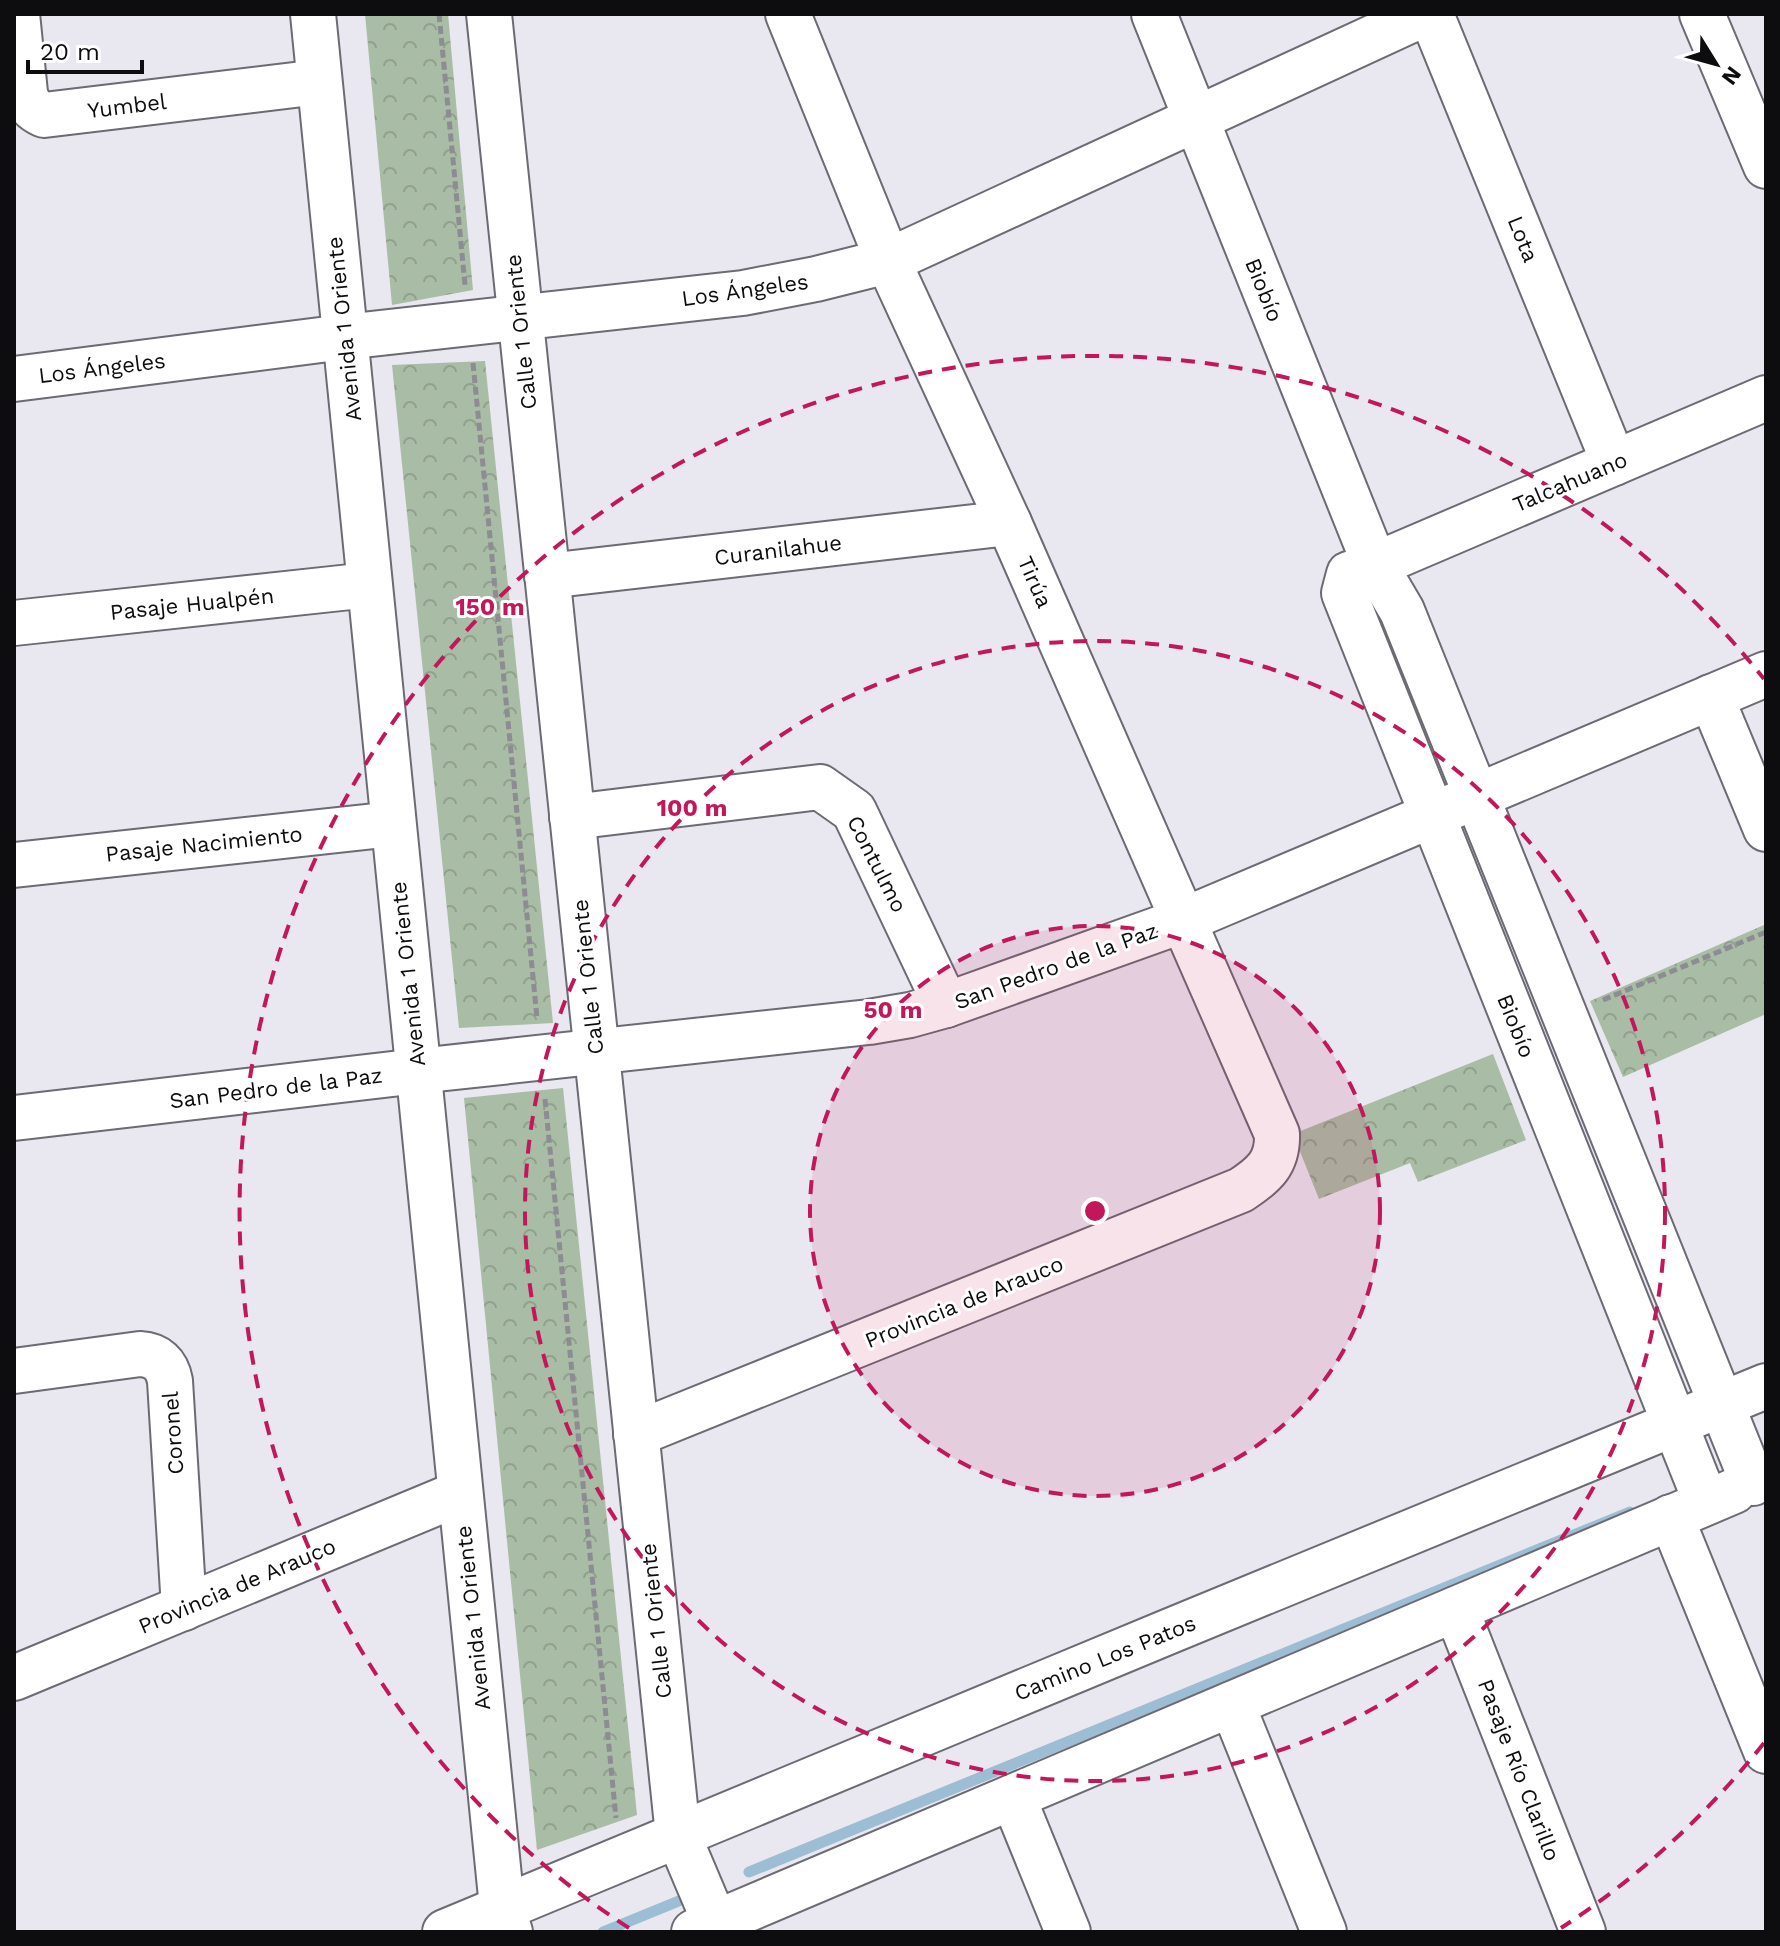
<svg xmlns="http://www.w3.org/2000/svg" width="1780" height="1946" font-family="'Work Sans',sans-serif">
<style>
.forest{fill:url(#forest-crowns)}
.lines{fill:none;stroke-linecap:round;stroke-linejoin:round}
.stream{stroke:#9dbdd5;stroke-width:11}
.minor-casing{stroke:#6c6a72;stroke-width:48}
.path{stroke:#8d8c93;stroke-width:5;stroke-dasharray:8 4;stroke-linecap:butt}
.minor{stroke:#fff;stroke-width:44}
.ring{fill:none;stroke:#c2185b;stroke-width:4;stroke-dasharray:14 10}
.labels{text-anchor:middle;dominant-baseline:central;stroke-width:6;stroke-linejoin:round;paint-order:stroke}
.street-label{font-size:22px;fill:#0d0d10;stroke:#fff}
.centre{fill:#c2185b;stroke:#fff;stroke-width:4}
.ring-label{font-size:24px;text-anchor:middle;font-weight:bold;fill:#c2185b;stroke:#fff;stroke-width:6;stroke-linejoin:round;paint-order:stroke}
</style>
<defs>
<pattern id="forest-crowns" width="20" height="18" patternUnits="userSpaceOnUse" patternTransform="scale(2)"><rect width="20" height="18" fill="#a9bca5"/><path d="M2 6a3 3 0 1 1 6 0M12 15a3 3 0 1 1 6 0" fill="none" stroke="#90a08d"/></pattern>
</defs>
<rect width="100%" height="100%" fill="#e9e7f0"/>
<!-- forest -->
<g class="forest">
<polygon points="365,14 448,14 473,290 392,305"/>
<polygon points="485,361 553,1023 459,1028 392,365"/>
<polygon points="1764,925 1766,930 1766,1014 1623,1077 1590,1001"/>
<polygon points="1493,1054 1526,1140 1418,1182 1410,1163 1319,1199 1293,1134"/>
<polygon points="563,1088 637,1815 537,1850 464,1098"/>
</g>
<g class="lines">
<!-- stream -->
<g class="stream">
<polyline points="749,1872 1630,1512"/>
<polyline points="603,1932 691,1896"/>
</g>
<!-- minor casing -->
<g class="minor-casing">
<g id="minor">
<path d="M17 14 25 93C28 105 33 110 44 115L319 82"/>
<polyline points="313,14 496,1847 502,1907 510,1932"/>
<polyline points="489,14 678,1835 719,1932"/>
<polyline points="1154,14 1375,565 1402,611 1753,1483"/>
<polyline points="1431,14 1614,463"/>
<polyline points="1702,14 1766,166"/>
<polyline points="14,379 344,337 743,293 816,279 888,261 1424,14"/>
<polyline points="547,576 1009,523"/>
<polyline points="14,623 369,585"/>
<polyline points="1711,697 1766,829"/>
<polyline points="572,817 820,787 854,811 946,1005"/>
<polyline points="14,865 393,824"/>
<polyline points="14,1118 418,1071 869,1022 910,1015 946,1005 1184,920 1766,674"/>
<path d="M14 1371 140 1354C157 1355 167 1364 170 1381L184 1608"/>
<path d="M636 1434 1241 1190C1264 1175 1278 1163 1277 1134L1009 523 888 261 788 14"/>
<polyline points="1706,1502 1344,593 1349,574 1375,565 1766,398"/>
<polyline points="1671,1517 1766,1751"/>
<polyline points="1456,1609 1583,1932"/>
<polyline points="14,1678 460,1493"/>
<polyline points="1232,1704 1324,1932"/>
<polyline points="1013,1797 1068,1932"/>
<polyline points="445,1932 1170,1631 1766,1386"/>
<polyline points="694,1932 1734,1491"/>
</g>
</g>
<!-- path -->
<g class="path">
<polyline points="439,14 465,285"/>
<polyline points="473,363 537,1018"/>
<polyline points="1603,1000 1766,932"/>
<polyline points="545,1099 616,1818"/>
</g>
<!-- minor -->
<use href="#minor" class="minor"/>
</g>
<!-- distance rings -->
<circle cx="1095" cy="1211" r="285" fill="#c2185b" fill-opacity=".12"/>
<g class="ring">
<circle cx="1095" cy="1211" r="285"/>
<circle cx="1095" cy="1211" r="570"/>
<path d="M1764 1743A855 855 0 0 1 1561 1928M629 1928A855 855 0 1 1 1764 679"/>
</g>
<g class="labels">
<!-- street labels -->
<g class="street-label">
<text transform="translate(127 106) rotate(-7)">Yumbel</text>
<text transform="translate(1523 239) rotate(68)">Lota</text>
<text transform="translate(745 290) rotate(-8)">Los Ángeles</text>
<text transform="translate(1264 290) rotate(68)">Biobío</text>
<text transform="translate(344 329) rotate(-96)">Avenida 1 Oriente</text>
<text transform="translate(521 332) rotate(-96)">Calle 1 Oriente</text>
<text transform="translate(102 368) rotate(-7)">Los Ángeles</text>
<text transform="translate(1570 482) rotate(-23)">Talcahuano</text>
<text transform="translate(778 550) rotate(-7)">Curanilahue</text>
<text transform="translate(1035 582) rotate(66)">Tirúa</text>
<text transform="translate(192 604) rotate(-6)">Pasaje Hualpén</text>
<text transform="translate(204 844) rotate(-6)">Pasaje Nacimiento</text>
<text transform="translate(877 864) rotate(63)">Contulmo</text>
<text transform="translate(1056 966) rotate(-20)">San Pedro de la Paz</text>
<text transform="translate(408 974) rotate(-96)">Avenida 1 Oriente</text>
<text transform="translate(588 977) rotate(-96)">Calle 1 Oriente</text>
<text transform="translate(1516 1026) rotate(68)">Biobío</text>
<text transform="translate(276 1088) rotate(-7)">San Pedro de la Paz</text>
<text transform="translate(964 1302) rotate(-22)">Provincia de Arauco</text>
<text transform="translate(173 1433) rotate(-94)">Coronel</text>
<text transform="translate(237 1586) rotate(-23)">Provincia de Arauco</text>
<text transform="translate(473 1618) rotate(-96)">Avenida 1 Oriente</text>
<text transform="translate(656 1621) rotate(-96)">Calle 1 Oriente</text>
<text transform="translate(1105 1658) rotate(-22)">Camino Los Patos</text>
<text transform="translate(1519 1770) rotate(69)">Pasaje Río Clarillo</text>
</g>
</g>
<circle cx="1095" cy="1211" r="12" class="centre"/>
<g class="ring-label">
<text x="490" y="615">150 m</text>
<text x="692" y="816">100 m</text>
<text x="893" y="1018">50 m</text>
</g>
<!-- border -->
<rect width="1780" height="1946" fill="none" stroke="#0d0d10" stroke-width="32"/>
<!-- north arrow -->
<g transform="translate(1716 64) rotate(127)" stroke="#ffffff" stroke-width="6" paint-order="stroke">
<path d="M0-6L14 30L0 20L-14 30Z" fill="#0d0d10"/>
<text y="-12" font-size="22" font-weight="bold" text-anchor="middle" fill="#0d0d10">N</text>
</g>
<!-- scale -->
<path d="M28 60v12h114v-12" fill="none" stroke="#0d0d10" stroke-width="4"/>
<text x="40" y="60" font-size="24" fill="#0d0d10" stroke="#ffffff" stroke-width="6" paint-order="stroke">20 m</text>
</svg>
